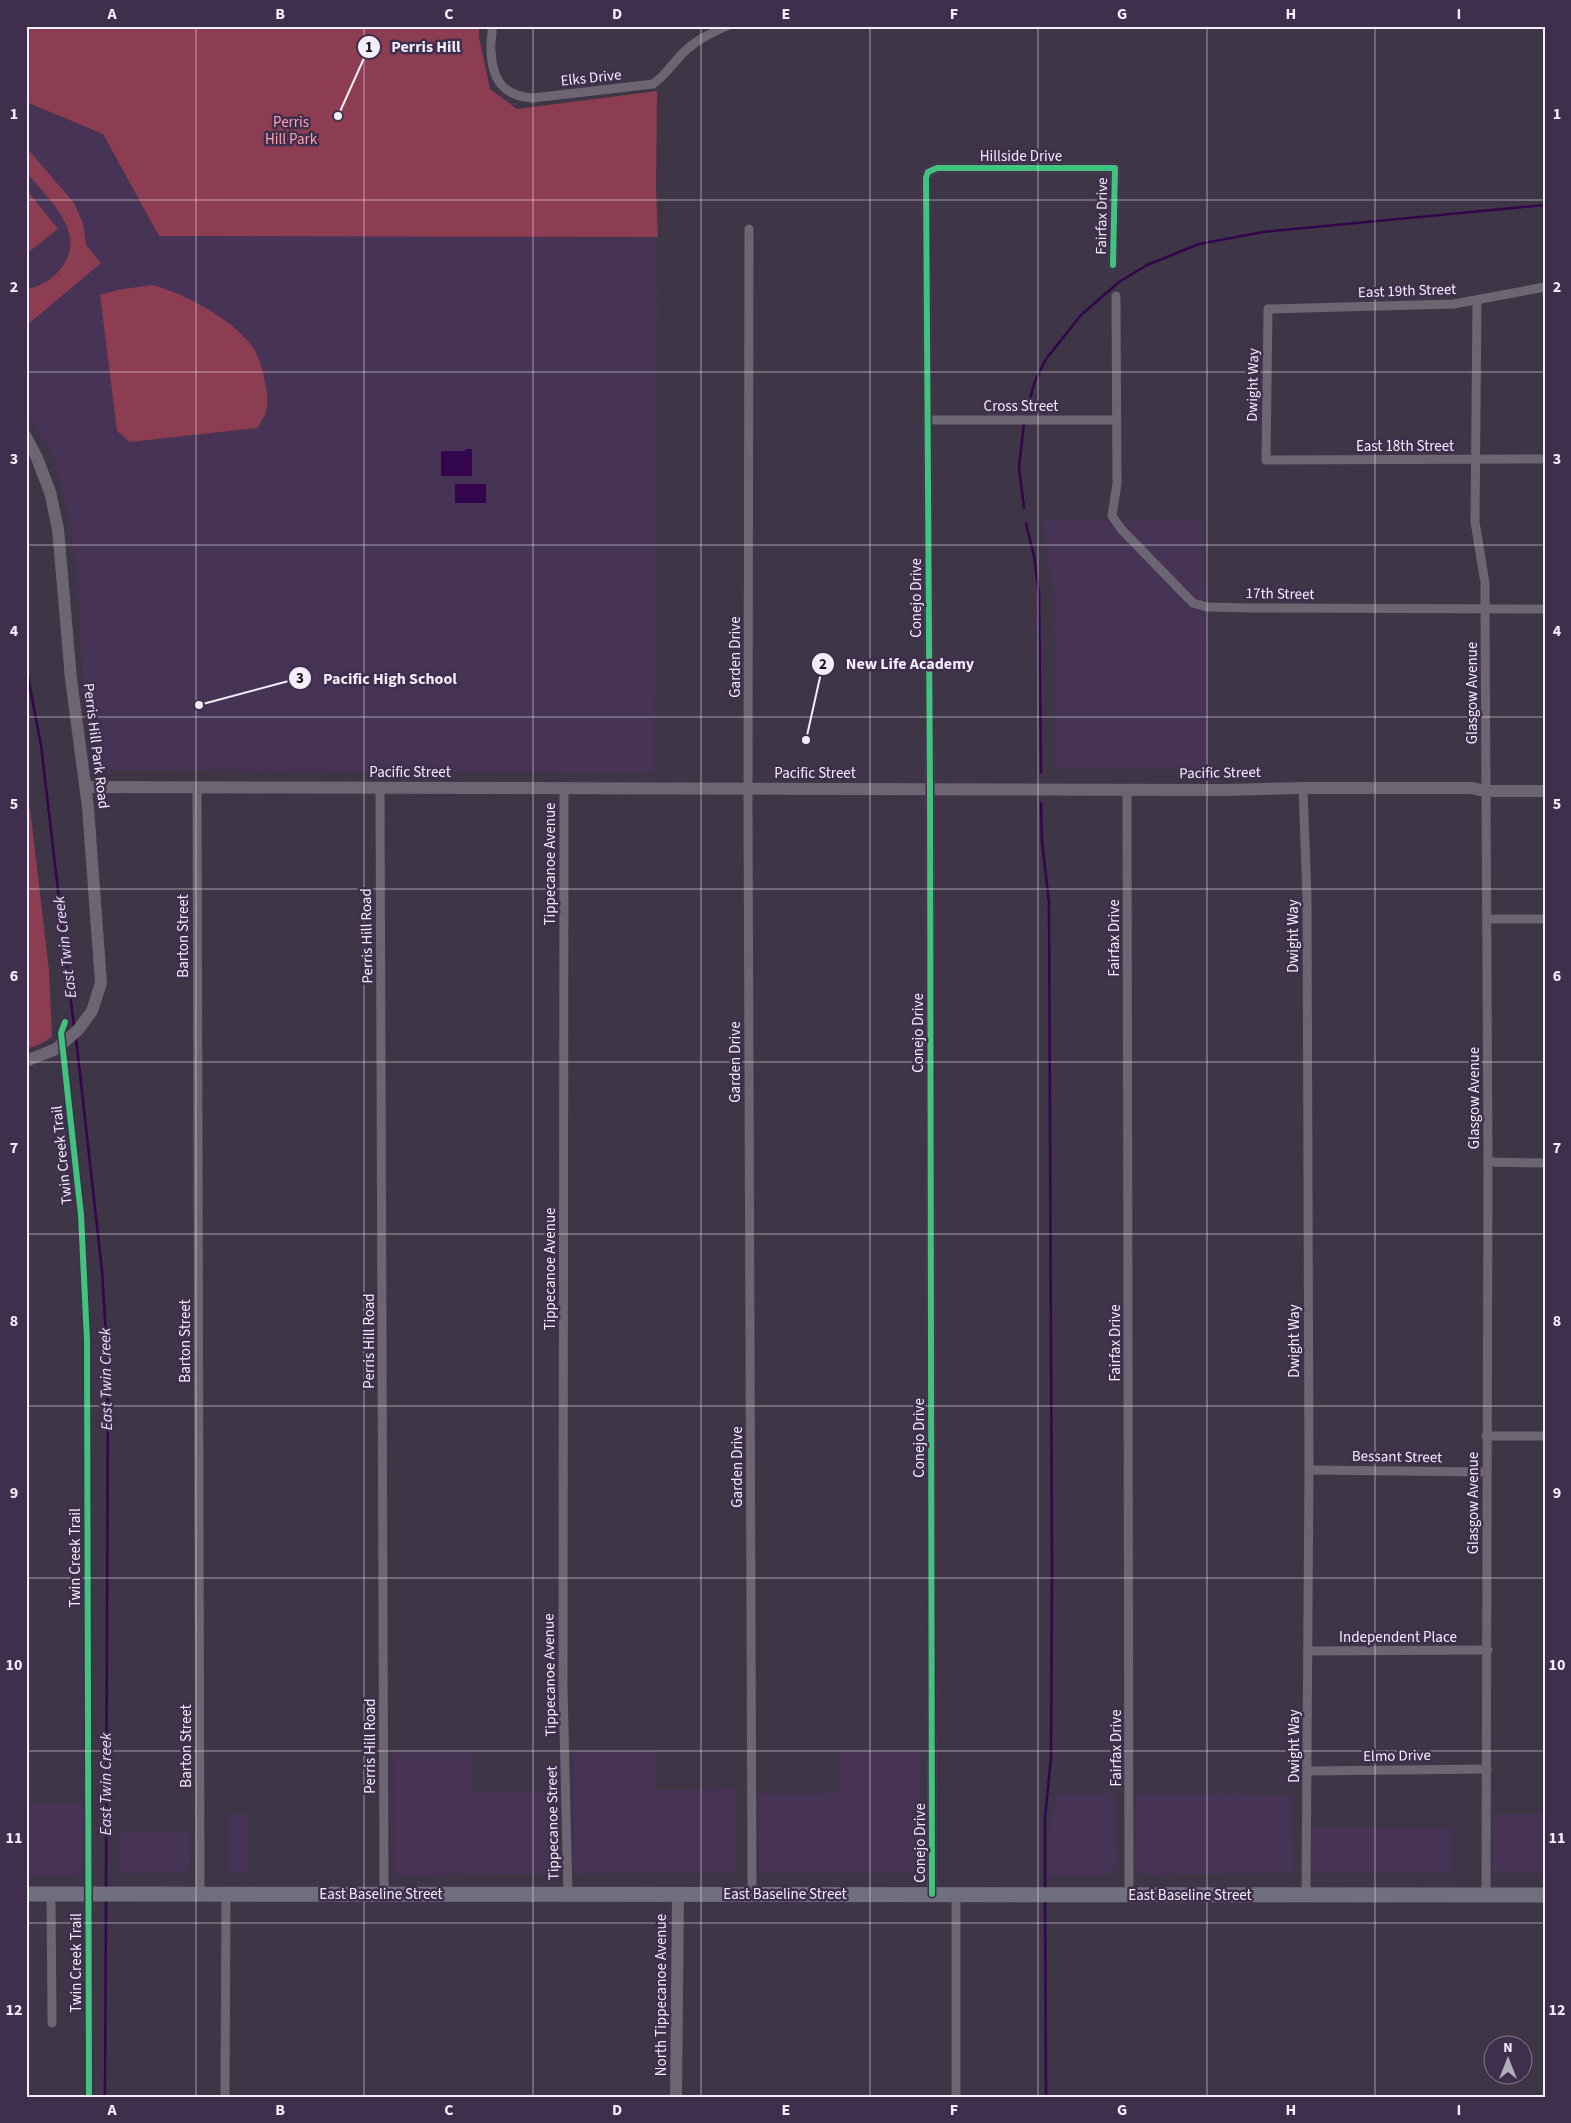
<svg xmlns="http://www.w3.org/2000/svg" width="1571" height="2123" font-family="'Source Sans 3',sans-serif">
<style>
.built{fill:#463355}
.green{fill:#8d3d51}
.water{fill:#33054d}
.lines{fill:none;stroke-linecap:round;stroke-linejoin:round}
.stream{stroke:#33054d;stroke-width:2.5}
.street{stroke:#6c6572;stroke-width:9}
.secondary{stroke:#6c6572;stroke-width:12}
.primary{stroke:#6f6f7d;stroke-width:15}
.cycleway-casing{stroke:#3f2f4c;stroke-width:9}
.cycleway{stroke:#40c37c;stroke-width:6}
.grid{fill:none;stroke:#f4edfc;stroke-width:1;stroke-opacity:0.55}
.labels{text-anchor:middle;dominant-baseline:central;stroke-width:5;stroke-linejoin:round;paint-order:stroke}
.street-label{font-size:15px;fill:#f4edfc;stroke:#3f2f4c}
.park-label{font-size:15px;fill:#ffa0b1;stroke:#3f2f4c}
.water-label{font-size:16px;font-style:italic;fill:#ebddf8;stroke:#3f2f4c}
.leader{fill:none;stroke:#f4edfc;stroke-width:2}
.callout-dot{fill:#f4edfc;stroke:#3f2f4c;stroke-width:2}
.mark-label{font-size:15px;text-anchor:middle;font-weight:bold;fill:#111}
.callout-label{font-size:16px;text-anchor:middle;font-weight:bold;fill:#f4edfc;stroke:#3f2f4c;stroke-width:5;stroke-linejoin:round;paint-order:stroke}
.neatline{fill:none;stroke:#f4edfc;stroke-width:2}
.grid-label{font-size:16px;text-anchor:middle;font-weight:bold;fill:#f4edfc}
</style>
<rect width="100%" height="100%" fill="#3e3546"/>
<!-- built -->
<g class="built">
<polygon points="26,102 103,134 159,236 658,237 654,773 97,770 93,765 84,708 77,567 67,508 52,453 26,413"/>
<polygon points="1204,520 1206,768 1056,767 1054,590 1042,521"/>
<polygon points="574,1751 656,1751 656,1790 735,1789 736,1871 574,1874"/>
<polygon points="841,1752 919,1752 919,1868 914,1872 759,1873 759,1794 841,1793"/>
<polygon points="394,1753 473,1753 473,1792 549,1792 549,1869 542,1874 396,1875 394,1872"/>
<polygon points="1115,1793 1117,1866 1107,1876 1048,1876 1050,1821 1057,1794"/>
<polygon points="1136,1794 1292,1795 1293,1873 1143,1875 1136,1868"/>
<polygon points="26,1803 84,1803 81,1875 26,1876"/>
<polygon points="228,1814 248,1814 249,1873 228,1873"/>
<polygon points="1493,1814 1545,1814 1545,1873 1492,1873"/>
<polygon points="1312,1827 1452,1828 1452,1873 1312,1873"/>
<polygon points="120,1832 189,1832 190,1864 186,1872 119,1874"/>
</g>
<!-- green -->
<g class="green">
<polygon points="26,26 479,26 479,37 490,89 517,109 657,91 656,190 658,237 159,236 103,134 26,102"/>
<path d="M26 147 74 203 83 223 86 245 101 263 26 326V288C37 289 49 281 57 273 92 236 50 201 26 172Z"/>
<polygon points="26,189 58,229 26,254"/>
<path d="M152 285C183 292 237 322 254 349 260 359 263 371 265 382 269 403 269 411 257 428L130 442 117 431 100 295 117 290Z"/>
<polygon points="26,808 30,808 49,971 52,1037 38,1045 26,1049"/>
</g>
<!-- water -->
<g class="water">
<polygon points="466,449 472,449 472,476 441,476 441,451 465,451"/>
<rect x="455" y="484" width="31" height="19"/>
</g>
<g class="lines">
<!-- stream -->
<g class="stream">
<polyline points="1026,412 1035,381 1046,359 1081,315 1119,282 1147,265 1199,244 1263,232 1545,205"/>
<polyline points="1024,423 1019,467 1024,508"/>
<polyline points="1026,523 1034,556 1039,594 1041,772"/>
<polyline points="26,667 41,745 74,1027"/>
<polyline points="1041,803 1042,841 1049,903 1052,1568 1051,1757 1045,1818 1045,1889"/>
<polyline points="76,1038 102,1271 108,1369 106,1888"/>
<polyline points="1045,1899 1046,2097"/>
<polyline points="105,2097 106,1899"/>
</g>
<!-- street -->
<g class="street">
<path d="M492 26C493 34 490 42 491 50 492 80 503 96 533 98L653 84C665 76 673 63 683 53 696 40 711 33 727 26"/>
<polyline points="749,229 748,804 752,1894"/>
<polyline points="1545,287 1454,304 1268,309 1266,460 1545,459"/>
<polyline points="1116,296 1117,484 1112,516 1122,530 1193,603 1207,607 1253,608 1545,609"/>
<polyline points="1477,301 1475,522 1485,583 1485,609 1488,1162 1486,1895"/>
<polyline points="927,420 1116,420"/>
<polyline points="197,787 200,1894"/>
<polyline points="380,788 384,1894"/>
<polyline points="564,788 563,1686 568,1896"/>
<polyline points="1303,788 1307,898 1309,1470 1306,1895"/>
<polyline points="1127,790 1129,1895"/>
<polyline points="1487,919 1545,919"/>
<polyline points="1488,1162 1545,1163"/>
<polyline points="1486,1436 1545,1436"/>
<polyline points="1309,1470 1486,1472"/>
<polyline points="1308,1651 1488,1650"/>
<polyline points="1307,1771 1487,1769"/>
<polyline points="51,1894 52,2023"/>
<polyline points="932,1894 930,789 926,178 928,172 937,168 1115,168 1113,265"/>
<polyline points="225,2097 226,1894"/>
<polyline points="956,2097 956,1894"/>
</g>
<!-- secondary -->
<g class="secondary">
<polyline points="26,437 37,458 50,492 58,529 71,679 88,807 101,983 92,1011 78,1030 56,1049 26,1061"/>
<polyline points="86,787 1225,790 1303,788 1471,788 1486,791 1545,791"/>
<polyline points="676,2097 678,1894"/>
</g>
<!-- primary -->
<polyline class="primary" points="26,1894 1545,1895"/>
<!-- cycleway casing -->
<g class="cycleway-casing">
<g id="cycleway">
<polyline points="65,1022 61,1033 81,1215 87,1340 89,2097"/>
<polyline points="932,1894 930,789 926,178 928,172 937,168 1115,168 1113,265"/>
</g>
</g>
<!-- cycleway -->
<use href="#cycleway" class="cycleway"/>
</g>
<!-- grid -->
<path class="grid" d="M196 26V2097M364 26V2097M533 26V2097M701 26V2097M870 26V2097M1038 26V2097M1207 26V2097M1375 26V2097M26 200H1545M26 372H1545M26 545H1545M26 717H1545M26 889H1545M26 1062H1545M26 1234H1545M26 1406H1545M26 1578H1545M26 1751H1545M26 1923H1545"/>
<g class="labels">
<!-- street labels -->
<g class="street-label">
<text transform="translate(591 78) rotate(-6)">Elks Drive</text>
<text x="1021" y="156">Hillside Drive</text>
<text transform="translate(1102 216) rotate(-89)">Fairfax Drive</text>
<text transform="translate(1407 291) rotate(-2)">East 19th Street</text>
<text transform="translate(1253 385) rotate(-89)">Dwight Way</text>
<text x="1021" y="406">Cross Street</text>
<text x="1405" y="446">East 18th Street</text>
<text transform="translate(1280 594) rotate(1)">17th Street</text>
<text transform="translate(916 598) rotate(-90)">Conejo Drive</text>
<text transform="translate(735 657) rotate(-90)">Garden Drive</text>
<text transform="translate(1472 693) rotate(-90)">Glasgow Avenue</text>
<text transform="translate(96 746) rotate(83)">Perris Hill Park Road</text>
<text x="410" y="772">Pacific Street</text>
<text x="815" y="773">Pacific Street</text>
<text transform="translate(1220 773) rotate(-1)">Pacific Street</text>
<text transform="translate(550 864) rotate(-90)">Tippecanoe Avenue</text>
<text transform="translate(183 936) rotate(-90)">Barton Street</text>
<text transform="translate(367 936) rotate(-91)">Perris Hill Road</text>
<text transform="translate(1293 936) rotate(-90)">Dwight Way</text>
<text transform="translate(1114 938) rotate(-90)">Fairfax Drive</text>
<text transform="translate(918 1033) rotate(-90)">Conejo Drive</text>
<text transform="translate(735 1062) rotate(-90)">Garden Drive</text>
<text transform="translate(1474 1098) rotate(-90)">Glasgow Avenue</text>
<text transform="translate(62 1155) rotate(-96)">Twin Creek Trail</text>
<text transform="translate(550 1269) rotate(-90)">Tippecanoe Avenue</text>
<text transform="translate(185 1341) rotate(-90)">Barton Street</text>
<text transform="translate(369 1341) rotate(-90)">Perris Hill Road</text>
<text transform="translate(1294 1341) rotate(-90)">Dwight Way</text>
<text transform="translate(1115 1343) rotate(-90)">Fairfax Drive</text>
<text transform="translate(919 1438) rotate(-90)">Conejo Drive</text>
<text transform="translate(1397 1457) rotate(1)">Bessant Street</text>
<text transform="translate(737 1467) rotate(-90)">Garden Drive</text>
<text transform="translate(1473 1503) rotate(-90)">Glasgow Avenue</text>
<text transform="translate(75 1558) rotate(-90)">Twin Creek Trail</text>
<text x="1398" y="1637">Independent Place</text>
<text transform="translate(550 1675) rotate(-91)">Tippecanoe Avenue</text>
<text transform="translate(186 1746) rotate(-90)">Barton Street</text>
<text transform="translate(370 1746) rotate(-90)">Perris Hill Road</text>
<text transform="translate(1294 1746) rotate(-90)">Dwight Way</text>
<text transform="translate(1116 1748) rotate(-90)">Fairfax Drive</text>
<text transform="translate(1397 1756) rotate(-1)">Elmo Drive</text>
<text transform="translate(553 1823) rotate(-91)">Tippecanoe Street</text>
<text transform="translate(920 1843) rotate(-90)">Conejo Drive</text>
<text x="381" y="1894">East Baseline Street</text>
<text x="785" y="1894">East Baseline Street</text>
<text x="1190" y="1895">East Baseline Street</text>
<text transform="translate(76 1963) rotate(-90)">Twin Creek Trail</text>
<text transform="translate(661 1995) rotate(-90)">North Tippecanoe Avenue</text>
</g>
<!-- park labels -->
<g class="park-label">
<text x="291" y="122">Perris<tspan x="291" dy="17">Hill Park</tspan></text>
</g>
<!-- water labels -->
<g class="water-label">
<text transform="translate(65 947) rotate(-97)">East Twin Creek</text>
<text transform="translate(106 1379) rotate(-91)">East Twin Creek</text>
<text transform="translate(106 1784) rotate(-90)">East Twin Creek</text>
</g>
</g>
<!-- callouts -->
<path class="leader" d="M338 116L369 47M806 740L823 664M199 705L300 678"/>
<g class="callout-dot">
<circle cx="338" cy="116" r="5"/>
<circle cx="806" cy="740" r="5"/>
<circle cx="199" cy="705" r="5"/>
<circle cx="369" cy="47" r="12"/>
<circle cx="823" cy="664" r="12"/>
<circle cx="300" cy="678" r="12"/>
</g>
<g class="mark-label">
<text x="369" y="52">1</text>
<text x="823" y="669">2</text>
<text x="300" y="683">3</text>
</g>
<g class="callout-label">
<text x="426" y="52">Perris Hill</text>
<text x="910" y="669">New Life Academy</text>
<text x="390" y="684">Pacific High School</text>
</g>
<!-- border -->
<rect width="1571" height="2123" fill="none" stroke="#3f2f4c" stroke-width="55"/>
<!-- north arrow -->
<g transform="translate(1508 2060)"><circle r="24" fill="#3f2f4c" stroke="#877b92"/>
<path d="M0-4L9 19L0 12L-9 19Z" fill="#b4adbc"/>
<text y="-8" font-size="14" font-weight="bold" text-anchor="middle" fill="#f4edfc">N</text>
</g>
<rect x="28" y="28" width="1516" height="2068" class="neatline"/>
<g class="grid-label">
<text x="112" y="19">A</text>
<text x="280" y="19">B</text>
<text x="449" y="19">C</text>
<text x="617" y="19">D</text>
<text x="786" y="19">E</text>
<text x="954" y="19">F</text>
<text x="1122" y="19">G</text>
<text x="1291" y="19">H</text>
<text x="1459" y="19">I</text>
<text x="14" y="119">1</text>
<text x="1557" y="119">1</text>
<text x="14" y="292">2</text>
<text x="1557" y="292">2</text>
<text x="14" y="464">3</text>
<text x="1557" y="464">3</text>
<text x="14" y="636">4</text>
<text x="1557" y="636">4</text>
<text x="14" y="809">5</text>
<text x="1557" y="809">5</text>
<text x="14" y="981">6</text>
<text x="1557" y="981">6</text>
<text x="14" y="1153">7</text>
<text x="1557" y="1153">7</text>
<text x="14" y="1326">8</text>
<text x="1557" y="1326">8</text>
<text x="14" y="1498">9</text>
<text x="1557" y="1498">9</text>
<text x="14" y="1670">10</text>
<text x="1557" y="1670">10</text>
<text x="14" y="1843">11</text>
<text x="1557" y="1843">11</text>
<text x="14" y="2015">12</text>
<text x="1557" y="2015">12</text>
<text x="112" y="2115">A</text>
<text x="280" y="2115">B</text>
<text x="449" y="2115">C</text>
<text x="617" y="2115">D</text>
<text x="786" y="2115">E</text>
<text x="954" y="2115">F</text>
<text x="1122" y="2115">G</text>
<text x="1291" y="2115">H</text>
<text x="1459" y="2115">I</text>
</g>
</svg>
